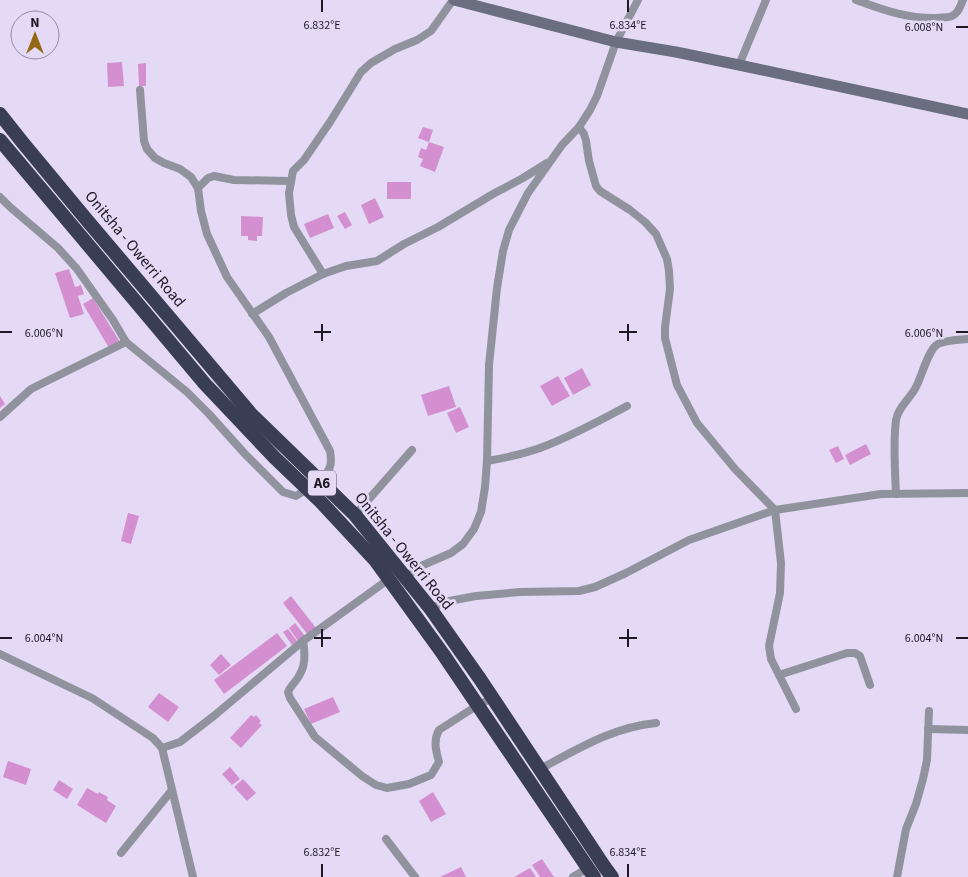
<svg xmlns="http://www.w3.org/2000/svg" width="968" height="877" font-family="'Source Sans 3',sans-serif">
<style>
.building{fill:#d48fd0}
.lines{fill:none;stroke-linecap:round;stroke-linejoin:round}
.street{stroke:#90939e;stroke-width:8}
.secondary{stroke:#6a6e7e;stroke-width:11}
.highway{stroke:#3a3e54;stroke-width:14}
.ticks{fill:none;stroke:#1e1a24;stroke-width:2}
.labels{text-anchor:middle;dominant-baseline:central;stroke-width:5;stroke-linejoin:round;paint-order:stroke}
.shield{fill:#e4daf5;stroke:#595463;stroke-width:1}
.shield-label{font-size:15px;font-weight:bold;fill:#1e1a24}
.street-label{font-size:16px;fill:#1e1a24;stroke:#e4daf5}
.ticks-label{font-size:12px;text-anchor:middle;fill:#1e1a24;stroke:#e4daf5;stroke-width:5;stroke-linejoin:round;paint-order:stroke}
</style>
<rect width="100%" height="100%" fill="#e4daf5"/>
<!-- building -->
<g class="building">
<polygon points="122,62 124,86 108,87 107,63"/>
<polygon points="146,63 146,86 139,86 138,64"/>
<polygon points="423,127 433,130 429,142 418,138"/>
<polygon points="429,142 444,147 435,172 420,166 423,159 418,157 421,148 426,150"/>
<rect x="387" y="182" width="24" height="17"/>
<polygon points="375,198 384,217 369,224 361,205"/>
<polygon points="345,212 352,225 345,229 337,216"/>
<polygon points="328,214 334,228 310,238 304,224"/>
<polygon points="241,216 263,217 262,236 257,236 257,241 248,240 248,236 241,236"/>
<polygon points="69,269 75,287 81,285 84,294 78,296 84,314 70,318 55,273"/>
<polygon points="93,298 120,342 109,348 83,304"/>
<polygon points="582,368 591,385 573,395 564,378"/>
<polygon points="558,376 570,396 552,406 540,386"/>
<polygon points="449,386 456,407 428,416 421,395"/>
<polygon points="0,396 5,404 0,408"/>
<polygon points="460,407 469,427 456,433 447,413"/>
<polygon points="866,444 871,454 850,465 845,455"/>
<polygon points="838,446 844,459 836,463 829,450"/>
<polygon points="128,513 139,516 131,544 121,541"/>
<polygon points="291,596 316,628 308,635 283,603"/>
<polygon points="295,623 305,636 298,641 289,628"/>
<polygon points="288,629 297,641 292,645 283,632"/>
<polygon points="277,633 287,646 224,694 214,680"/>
<polygon points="221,654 231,665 219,675 210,665"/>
<polygon points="159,693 179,707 168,722 148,707"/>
<polygon points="333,697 340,712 311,724 304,709"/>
<polygon points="251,715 254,717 256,715 261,721 259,723 262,725 241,748 230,738"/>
<polygon points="8,761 31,769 26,785 3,777"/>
<polygon points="230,767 240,779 232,785 222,774"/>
<polygon points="243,779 256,793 247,801 234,787"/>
<polygon points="59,780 73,789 67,799 53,790"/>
<polygon points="87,788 98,794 99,792 108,797 107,800 116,806 106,823 77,805"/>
<polygon points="433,792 446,814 431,822 419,801"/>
<polygon points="542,859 554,877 540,877 532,865"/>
<polygon points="461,867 466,877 440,877"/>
<polygon points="530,868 536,877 514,877"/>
</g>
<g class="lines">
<!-- street -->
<g class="street">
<path d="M856 0C884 10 907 19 937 18 941 17 948 18 952 16 959 13 960 6 963 0"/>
<polyline points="739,65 766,0"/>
<path d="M140 90 144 141 147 149 155 158 164 163 180 169 191 177 198 188 201 211 207 234 227 277 269 337 330 451C333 467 329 469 321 482"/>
<polyline points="579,127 584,134 586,141 589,161 596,186 600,191 630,210 645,222 656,234 667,259 669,271 670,289 665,327 665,338 677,385 697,423 735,469 775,510 781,563 780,593 769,646 771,659 796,709"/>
<polyline points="198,188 208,178 214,176 234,180 290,181"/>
<polyline points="0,197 10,207 58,248 77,269 113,320 126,342 187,392 209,414 245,454 283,492 296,496 307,489"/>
<polyline points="323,274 294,227 291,215 289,193 293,171 304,160 330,122 361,72 371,63 395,49 417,40 431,31 453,0"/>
<polyline points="252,314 286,293 323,274 346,266 377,261 404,244 438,227 493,194 523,178 547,163"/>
<polyline points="0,417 31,389 47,381 126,342"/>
<path d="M487 461C505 458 523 454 540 448 570 437 599 421 627 406"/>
<path d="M896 494C895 471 893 442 896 420 898 407 912 397 917 385 922 375 929 348 938 344 946 340 959 340 968 339"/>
<polyline points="355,515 412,450"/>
<polyline points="405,577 421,566 451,553 463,544 474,529 481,512 485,487 487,461 489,365 497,288 503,251 509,230 528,193 562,145 579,127 590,110 597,96 616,42 638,0"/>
<polyline points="430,608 449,601 476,596 520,592 579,591 595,587 626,573 689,540 775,510 881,494 968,493"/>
<path d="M303 641C305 652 306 664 300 674 297 681 291 685 288 692L290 698 315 737 362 776 376 785 387 788 409 784 431 775 439 762C436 751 433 741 439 730L478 705 493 698"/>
<polyline points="0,654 92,698 153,738 162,748 180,742 215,715 303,641 389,579"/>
<polyline points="779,675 847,653 855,653 860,656 870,685"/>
<polyline points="928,729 968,730"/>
<polyline points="162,748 193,877"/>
<path d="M540 769C578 749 613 727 656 723"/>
<polyline points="386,839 415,877"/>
<polyline points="121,853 172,790"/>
<polyline points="573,877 588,868"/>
<polyline points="897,877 906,829 916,804 923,779 927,760 929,711"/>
</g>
<!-- secondary -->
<polyline class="secondary" points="454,0 616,42 676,52 739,65 968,114"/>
<!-- highway -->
<g class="highway">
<polyline points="0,114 23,143 86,219 251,414 355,515 430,608 480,679 604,866 612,877"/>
<polyline points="0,140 205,384 275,458 321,502 375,560 443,654 594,877"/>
</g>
</g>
<!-- ticks -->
<path class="ticks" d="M322 0V12M628 0V12M956 27H968M322 324V341M628 324V341M0 332H12M314 332H331M619 332H637M956 332H968M322 629V647M628 629V647M0 638H12M314 638H331M619 638H637M956 638H968M322 864V877M628 864V877"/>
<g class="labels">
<!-- shield labels -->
<rect class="shield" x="308" y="470.5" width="28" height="25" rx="4"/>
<g class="shield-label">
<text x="322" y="483">A6</text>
</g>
<!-- street labels -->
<g class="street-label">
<text transform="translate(135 249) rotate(50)">Onitsha - Owerri Road</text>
<text transform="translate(404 551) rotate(51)">Onitsha - Owerri Road</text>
</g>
</g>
<g class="ticks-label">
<text x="322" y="29">6.832°E</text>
<text x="628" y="29">6.834°E</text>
<text x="924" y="31">6.008°N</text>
<text x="44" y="337">6.006°N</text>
<text x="924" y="337">6.006°N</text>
<text x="44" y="642">6.004°N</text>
<text x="924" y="642">6.004°N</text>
<text x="322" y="856">6.832°E</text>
<text x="628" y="856">6.834°E</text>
</g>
<!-- north arrow -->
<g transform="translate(35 35)"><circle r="24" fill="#e4daf5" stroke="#958da1"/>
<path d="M0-4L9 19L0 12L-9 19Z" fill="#956816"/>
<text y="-8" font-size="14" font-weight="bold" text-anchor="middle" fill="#1e1a24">N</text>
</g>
</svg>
